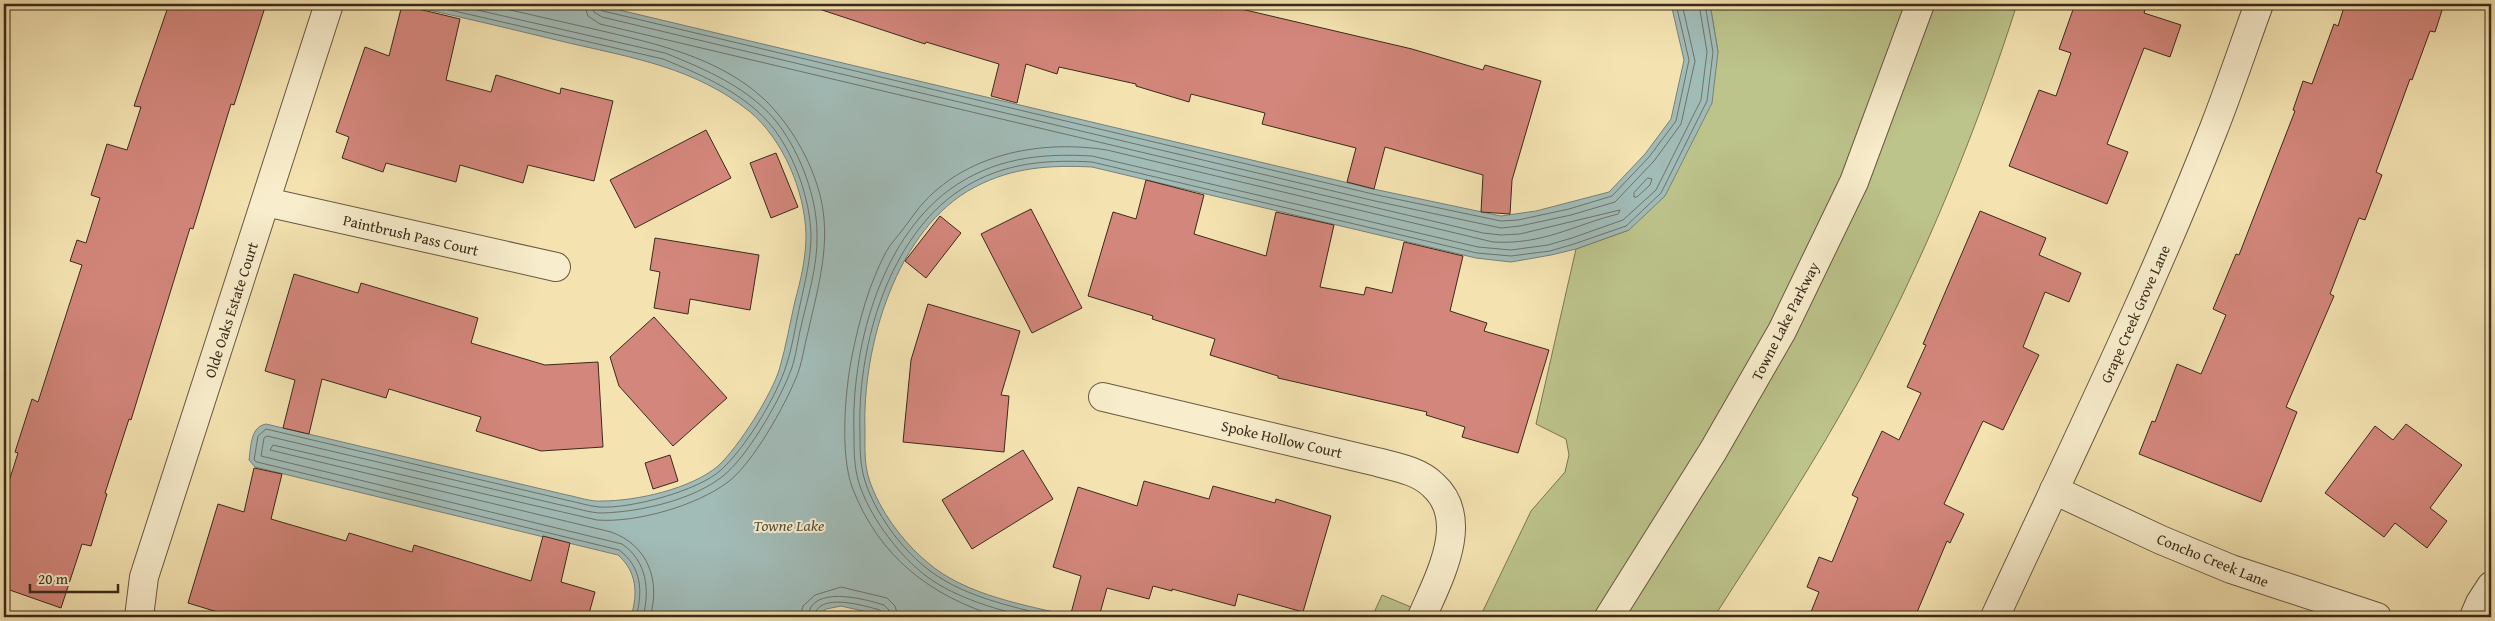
<svg xmlns="http://www.w3.org/2000/svg" width="2495" height="621" font-family="'Gentium Book Plus',serif">
<style>
.green{fill:#bcc38b;stroke:#7b7752}
.water{fill:#a1bbb7;stroke:#788178}
.lines{fill:none;stroke-linecap:round;stroke-linejoin:round}
.shore{stroke:#6e7368;stroke-width:1}
.building{fill:#d3867b;stroke:#3a2b1a}
.minor-casing{stroke:#685940;stroke-width:30}
.minor{stroke:#f8edcc;stroke-width:28}
.labels{text-anchor:middle;dominant-baseline:central;stroke-width:4;stroke-linejoin:round;paint-order:stroke}
.street-label{font-size:15px;fill:#3a2b1a;stroke:#f8edcc}
.water-label{font-size:16px;font-style:italic;fill:#544f41;stroke:#f8edcc}
</style>
<rect width="100%" height="100%" fill="#f4e3b1"/>
<filter id="stains"><feTurbulence type="fractalNoise" baseFrequency=".004" numOctaves="4"/><feColorMatrix values="0 0 0 0 .2 0 0 0 0 .09 0 0 0 0 .02 0 0 0 .5 -.17"/></filter>
<radialGradient id="worn" r=".72"><stop offset=".6" stop-color="#630" stop-opacity="0"/><stop offset="1" stop-color="#630" stop-opacity=".3"/></radialGradient>
<!-- green -->
<g class="green">
<path d="M1710 4H2017C1976 133 1924 259 1860 379 1816 461 1764 539 1714 617H1480L1531 511 1565 472 1569 455 1566 439 1536 424 1576 249 1629 230 1718 52Z"/>
<polygon points="1382,595 1435,617 1372,617"/>
</g>
<!-- water -->
<path class="water" d="M411 4H594L1378 190 1501 216 1536 211 1609 192 1645 154 1671 119 1684 60 1671 4H1710L1718 52 1712 103 1665 196 1629 230 1576 249 1551 255 1511 262 1476 258 1092 167C1050 165 1013 167 975 187 896 228 862 348 865 430 865 447 864 463 869 479 879 510 903 542 927 562 966 596 1026 605 1075 617H889L841 606 826 609 817 617H631C638 593 637 572 618 555L255 467 249 460C251 447 250 427 266 424L567 495C578 497 591 502 602 501 636 501 691 489 718 466 738 448 773 393 780 367 786 346 790 323 795 301 801 279 806 258 806 235 805 191 783 139 749 111 695 68 634 58 569 43 519 31 470 19 420 8Z"/>
<g class="lines">
<!-- shore -->
<g class="shore">
<path d="M424 4 663 59C702 75 747 94 774 129 795 157 810 199 811 235 811 259 805 282 800 305 795 327 792 351 784 372 773 402 745 448 721 470 698 491 630 509 599 507 588 506 577 502 566 500L266 429 258 436 254 460 257 462 619 550C642 567 643 592 636 617"/>
<path d="M451 4 665 53C705 69 752 89 779 125 801 155 817 198 817 234 818 267 807 299 800 331 797 345 795 362 789 375 778 403 747 457 723 476 693 500 640 512 602 513 590 513 576 508 565 506L267 436 264 438 261 456 622 544C647 561 650 590 643 617"/>
<path d="M484 4C522 13 560 21 598 30 657 44 718 57 764 99 790 124 811 160 820 195 832 242 818 287 808 332 804 347 802 364 796 378 784 407 753 463 728 482 696 506 636 523 597 520L273 445 270 450 611 532C648 545 661 581 650 617"/>
<path d="M584 4 588 16 600 24 1483 233 1501 235 1520 234 1620 210 1618 214C1574 225 1543 245 1493 242L1107 150C1044 140 971 152 925 201 917 209 911 219 904 228 898 236 891 243 886 252 869 284 859 321 852 356 845 391 840 453 852 487 879 557 930 596 999 617"/>
<polyline points="592,4 594,12 602,17 1375,201 1501,228 1520,226 1571,215 1615,202 1654,161 1681,124 1695,61 1682,4"/>
<polyline points="598,4 599,9 603,11 1377,195 1501,221 1518,220 1569,209 1612,196 1649,157 1676,121 1689,60 1676,4"/>
<polygon points="1648,178 1652,179 1650,185 1637,197 1634,197 1634,193"/>
<polyline points="800,617 803,606 815,595 841,587 887,598 895,606 898,617"/>
<path d="M808 617C810 584 865 599 884 605L889 610 890 617"/>
<path d="M814 617C817 591 865 606 880 610L884 617"/>
<path d="M1028 617C991 608 950 596 921 572 895 550 869 515 859 483 854 467 854 451 854 434 851 351 879 242 949 190 993 158 1040 153 1092 156L1478 247 1511 250 1548 245 1572 238 1623 220 1656 190 1701 100 1707 52 1699 4"/>
<path d="M1054 617C1010 606 960 596 925 567 899 546 875 512 865 481 860 465 860 449 860 433 857 352 885 246 953 195 995 164 1041 159 1092 162L1477 253 1511 256 1550 251 1574 244 1626 226 1661 193 1707 101 1713 52 1705 4"/>
</g>
</g>
<!-- building -->
<g class="building">
<polygon points="169,4 266,4 234,105 231,104 193,229 190,228 131,420 129,419 105,493 107,494 91,546 82,544 61,608 4,588 4,497 18,453 15,452 32,399 38,402 82,265 70,261 77,240 86,243 100,198 91,195 107,144 127,150 141,107 134,106"/>
<polygon points="817,4 1200,4 1222,10 1224,5 1412,49 1483,70 1485,65 1541,81 1512,180 1510,214 1481,212 1483,175 1385,147 1374,189 1347,182 1356,148 1262,124 1265,113 1191,94 1189,102 1136,86 1136,84 1059,67 1057,74 1026,64 1017,103 991,96 999,64 926,42 925,44 816,8"/>
<polygon points="2075,4 2147,4 2144,13 2181,25 2170,57 2144,48 2107,144 2128,152 2107,204 2009,166 2039,90 2056,96 2071,53 2059,49"/>
<polygon points="2345,4 2444,4 2435,32 2430,31 2412,80 2410,79 2376,172 2382,175 2365,220 2359,218 2330,294 2334,296 2286,407 2297,412 2261,502 2139,454 2152,421 2155,422 2177,364 2201,374 2226,315 2213,309 2236,254 2239,255 2295,111 2293,110 2303,81 2312,84 2334,24 2338,26"/>
<polygon points="402,5 460,19 446,80 491,92 496,75 560,94 561,88 613,101 594,181 528,165 523,183 460,165 456,182 386,163 383,172 342,158 349,137 336,132 365,47 389,56"/>
<polygon points="706,130 731,178 635,228 610,180"/>
<polygon points="776,153 798,207 771,218 750,163"/>
<polygon points="1146,180 1204,195 1194,234 1266,256 1276,212 1334,225 1320,287 1364,295 1366,287 1392,293 1404,242 1463,256 1450,311 1487,323 1484,331 1549,350 1518,453 1462,437 1465,427 1426,415 1427,412 1278,378 1278,376 1210,355 1215,339 1152,319 1153,316 1088,296 1113,212 1136,219"/>
<polygon points="1031,209 1082,308 1032,333 981,234"/>
<polygon points="1980,211 2046,238 2039,255 2081,273 2069,302 2045,292 2023,347 2039,355 2003,430 1983,421 1944,504 1964,514 1950,543 1947,541 1915,617 1809,617 1819,592 1807,587 1819,557 1832,562 1858,498 1852,495 1882,431 1899,440 1921,393 1907,387 1926,345 1923,344"/>
<polygon points="940,216 961,233 926,278 905,261"/>
<polygon points="655,238 759,255 750,310 690,299 688,314 654,308 660,272 650,270"/>
<polygon points="294,274 358,293 361,283 478,318 471,343 545,365 598,362 603,447 541,451 476,431 481,417 389,389 386,398 322,379 309,434 283,428 295,380 265,371"/>
<polygon points="928,304 1020,331 1001,395 1009,396 1004,452 903,442 911,360"/>
<polygon points="654,317 727,398 673,446 619,386 610,357"/>
<polygon points="2406,424 2462,465 2430,508 2447,521 2427,548 2395,523 2384,537 2325,493 2375,426 2393,440"/>
<polygon points="1023,450 1053,499 972,549 942,500"/>
<polygon points="670,455 678,481 653,489 645,463"/>
<polygon points="254,468 282,474 271,519 346,541 349,533 412,552 414,545 531,581 543,536 570,543 561,582 595,592 588,617 234,617 188,603 218,504 244,512"/>
<polygon points="1144,481 1209,499 1213,486 1275,503 1276,499 1331,516 1303,612 1238,594 1235,606 1172,589 1172,591 1153,586 1149,599 1107,588 1099,617 1070,617 1081,576 1053,567 1078,487 1137,506"/>
</g>
<g class="lines">
<!-- minor casing -->
<g class="minor-casing">
<g id="minor">
<polyline points="266,202 556,267"/>
<path d="M1103 397 1377 462C1396 467 1419 471 1433 485 1472 520 1438 579 1422 617"/>
<polyline points="2054,490 2161,540 2231,569 2377,617"/>
<polyline points="139,617 144,577 329,4"/>
<polyline points="1609,617 1713,451 1782,331 1854,182 1920,4"/>
<path d="M1995 617C2070 455 2149 294 2214 128 2230 87 2244 45 2259 4"/>
<polyline points="2474,617 2480,603 2491,586"/>
</g>
</g>
<!-- minor -->
<use href="#minor" class="minor"/>
</g>
<g class="labels">
<!-- street labels -->
<g class="street-label">
<text transform="translate(411 235) rotate(13)">Paintbrush Pass Court</text>
<text transform="translate(231 310) rotate(-72)">Olde Oaks Estate Court</text>
<text transform="translate(2135 314) rotate(-66)">Grape Creek Grove Lane</text>
<text transform="translate(1785 321) rotate(-63)">Towne Lake Parkway</text>
<text transform="translate(1282 439) rotate(13)">Spoke Hollow Court</text>
<text transform="translate(2213 560) rotate(22)">Concho Creek Lane</text>
</g>
<!-- water labels -->
<g class="water-label">
<text x="789" y="525">Towne Lake</text>
</g>
</g>
<!-- margin -->
<rect width="2495" height="621" fill="none" stroke="#f4e3b1" stroke-width="20"/>
<rect x="5" y="5" width="2485" height="611" fill="none" stroke="#3a2b1a" stroke-width="2.5"/>
<rect x="10" y="10" width="2475" height="601" fill="none" stroke="#3a2b1a"/>
<!-- scale -->
<path d="M30 584v8h88v-8" fill="none" stroke="#3a2b1a" stroke-width="2.5"/>
<text x="38" y="584" font-size="15" fill="#3a2b1a" stroke="#f8edcc" stroke-width="4" paint-order="stroke">20 m</text>
<rect width="100%" height="100%" filter="url(#stains)"/>
<rect width="100%" height="100%" fill="url(#worn)"/>
</svg>
